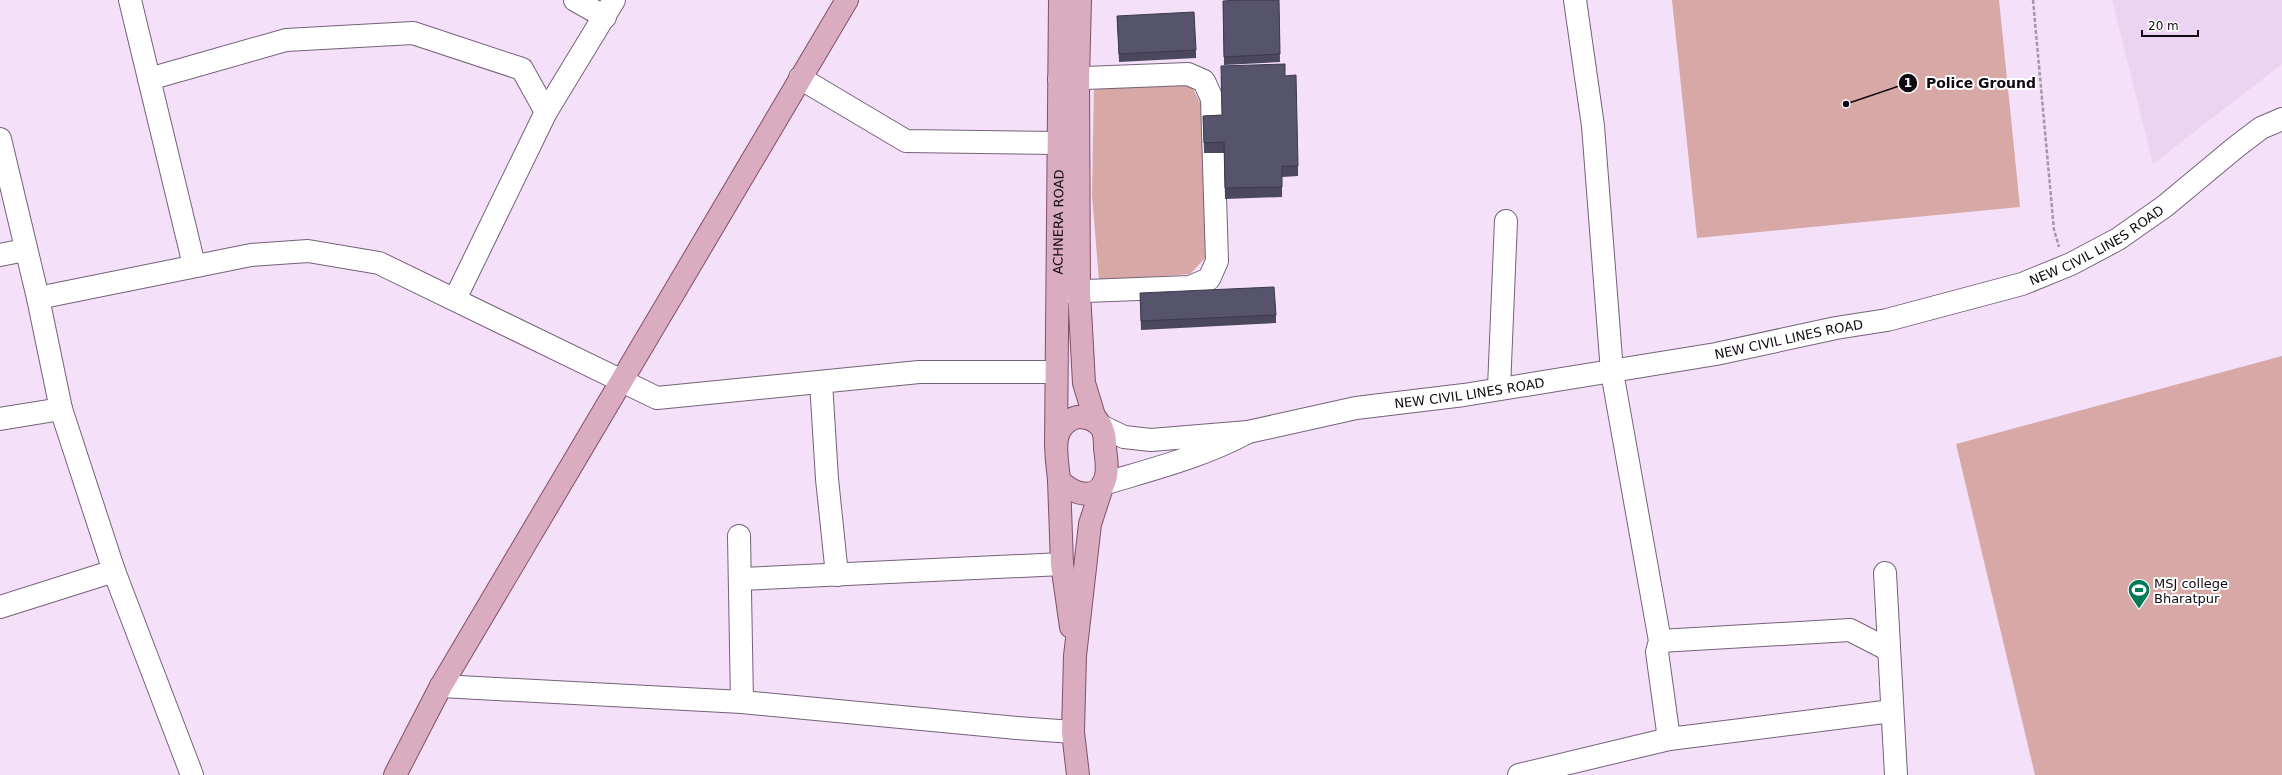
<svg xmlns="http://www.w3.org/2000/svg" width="2282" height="775" font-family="'DejaVu Sans',sans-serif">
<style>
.built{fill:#ecd3f2}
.green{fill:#d7a8a5}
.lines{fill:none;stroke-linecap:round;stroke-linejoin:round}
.minor-casing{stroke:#746278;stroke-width:24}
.major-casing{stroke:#824f67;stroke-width:24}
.path{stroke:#a696a9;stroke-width:2.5;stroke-dasharray:4 2;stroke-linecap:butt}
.minor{stroke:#fff;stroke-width:22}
.major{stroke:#d9acc0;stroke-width:22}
.wall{fill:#4a475e}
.building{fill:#56536d;stroke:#3c3a4c}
.labels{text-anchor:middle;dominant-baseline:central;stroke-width:4;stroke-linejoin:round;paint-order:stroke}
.street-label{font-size:13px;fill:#100911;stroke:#fff}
.poi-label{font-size:13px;fill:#100911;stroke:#fff;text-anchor:start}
.leader{fill:none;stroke:#100911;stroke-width:1.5}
.callout-dot{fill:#100911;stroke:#fff;stroke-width:1.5}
.mark-label{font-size:12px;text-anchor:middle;font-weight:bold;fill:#fff}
.callout-label{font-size:14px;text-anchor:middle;font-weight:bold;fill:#100911;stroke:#fff;stroke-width:4;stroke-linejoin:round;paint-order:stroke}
</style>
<rect width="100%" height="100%" fill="#f5e0fa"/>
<!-- built -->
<polygon class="built" points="2112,0 2282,0 2282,64 2153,164"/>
<!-- green -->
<g class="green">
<polygon points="1672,0 1999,0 2020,207 1697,238"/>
<polygon points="1094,84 1191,85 1202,106 1207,256 1190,274 1099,281 1092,195"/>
<polygon points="2282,356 2282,775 2035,775 1956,444"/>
</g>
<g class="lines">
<!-- minor casing -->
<g class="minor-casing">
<g id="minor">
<polyline points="130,0 194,265"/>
<polyline points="575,0 605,17"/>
<polyline points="1575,0 1593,126 1612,372 1660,641 1657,652 1669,739"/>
<polyline points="800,78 906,141 1059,143"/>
<polyline points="149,79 286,40 413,33 522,69 546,112"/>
<polyline points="1059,79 1188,74 1204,81 1212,99 1217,261 1209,279 1190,287 1060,292"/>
<polyline points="0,139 38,298 61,409 114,571 192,775"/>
<polyline points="0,255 25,250"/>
<polyline points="38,298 251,255 308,251 379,263 657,398 919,372 1056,372"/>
<polyline points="455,299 546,112 614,0"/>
<polyline points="821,382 827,479 837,575"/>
<polyline points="1499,388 1506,221"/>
<polyline points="0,419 61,409"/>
<path d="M1101 426 1124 437 1151 440 1248 432C1202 457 1153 469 1103 484"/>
<path id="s1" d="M1248 432 1356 408 1464 395 1716 354 1836 328 1887 320 2022 284 2071 264 2118 239 2165 206 2236 147 2261 128 2282 119"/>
<polyline points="739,536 742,702"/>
<polyline points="1885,573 1896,775"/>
<polyline points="741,579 1062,564"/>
<polyline points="0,607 114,571"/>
<polyline points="1660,641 1850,630 1889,650"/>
<polyline points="441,686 742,702 1017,728 1073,732"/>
<polyline points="1519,775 1669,739 1892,711"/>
</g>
</g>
<!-- major casing -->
<g class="major-casing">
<g id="major">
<polyline points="1080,0 1078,78 1079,292 1084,383 1094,416 1101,426"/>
<path d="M1077 417C1085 417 1093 418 1099 425 1105 430 1105 441 1105 448 1106 457 1108 467 1106 476 1100 503 1073 495 1059 480 1057 455 1048 426 1077 417Z"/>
<path id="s2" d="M1056 445 1060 0"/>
<polyline points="1059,480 1062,564 1071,627"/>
<polyline points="395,775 441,686 847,0"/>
<polyline points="1078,775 1073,732 1075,656 1090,524 1103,484"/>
</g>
</g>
<!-- path -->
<polyline class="path" points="2033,0 2054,230 2059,247"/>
<!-- minor -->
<use href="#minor" class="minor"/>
<!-- major -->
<use href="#major" class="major"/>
</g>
<!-- wall -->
<g class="wall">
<polygon points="1279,0 1280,62 1224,65 1223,1"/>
<polygon points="1117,16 1196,50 1196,58 1119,62"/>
<polygon points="1221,76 1285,76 1298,166 1298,176 1282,177 1282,197 1225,199 1224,153 1204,153 1203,116 1222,115"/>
<polygon points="1140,293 1276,315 1276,323 1141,330"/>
</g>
<!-- building -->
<g class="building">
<polygon points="1239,0 1279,0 1280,54 1224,57 1223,1"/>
<polygon points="1194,12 1196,50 1119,54 1117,16"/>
<polygon points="1285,64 1285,76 1296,75 1298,166 1282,166 1282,187 1225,188 1224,142 1204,143 1203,116 1222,115 1221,66"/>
<polygon points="1274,287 1276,315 1141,321 1140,293"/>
</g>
<!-- icons -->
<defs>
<g id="stadium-pin" transform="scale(1.15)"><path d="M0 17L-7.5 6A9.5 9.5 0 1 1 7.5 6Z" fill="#007a57" stroke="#fff"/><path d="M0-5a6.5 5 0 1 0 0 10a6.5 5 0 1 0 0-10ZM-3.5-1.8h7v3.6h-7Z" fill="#fff"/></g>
</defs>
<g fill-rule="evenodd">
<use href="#stadium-pin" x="2139" y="590"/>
</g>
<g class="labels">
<!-- street labels -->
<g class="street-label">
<text stroke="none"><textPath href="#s2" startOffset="223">ACHNERA ROAD</textPath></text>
<text stroke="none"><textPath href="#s1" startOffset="873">NEW CIVIL LINES ROAD</textPath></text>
<text stroke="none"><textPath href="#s1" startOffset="549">NEW CIVIL LINES ROAD</textPath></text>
<text stroke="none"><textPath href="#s1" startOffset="225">NEW CIVIL LINES ROAD</textPath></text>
</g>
<!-- poi labels -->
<g class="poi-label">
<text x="2154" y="583">MSJ college<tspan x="2154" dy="15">Bharatpur</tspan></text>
</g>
</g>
<!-- callouts -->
<path class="leader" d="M1846 104L1908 83"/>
<g class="callout-dot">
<circle cx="1846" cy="104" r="4"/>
<circle cx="1908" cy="83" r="10"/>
</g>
<g class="mark-label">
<text x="1908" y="87">1</text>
</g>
<g class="callout-label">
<text x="1981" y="88">Police Ground</text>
</g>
<!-- scale -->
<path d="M2142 30v6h56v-6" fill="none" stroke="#100911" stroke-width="2"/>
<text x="2148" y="30" font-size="12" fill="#100911" stroke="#ffffff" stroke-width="3" paint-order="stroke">20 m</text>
</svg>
